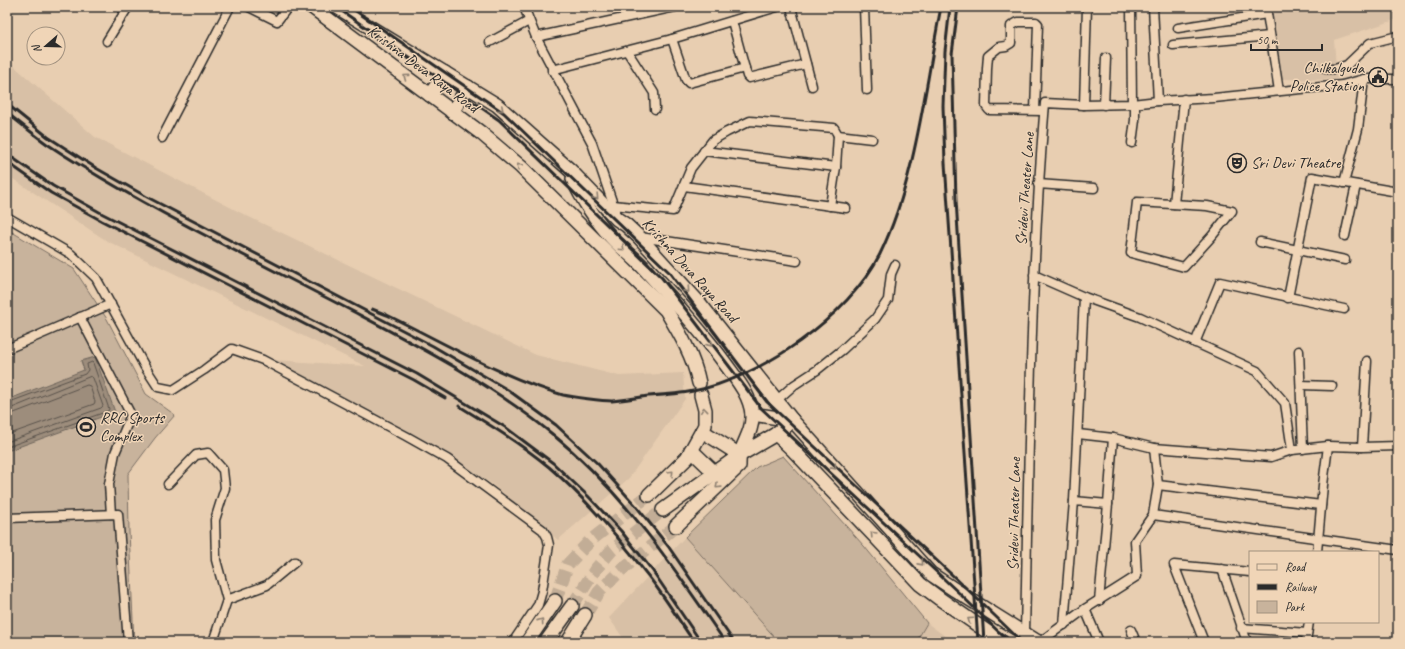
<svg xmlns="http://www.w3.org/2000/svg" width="1405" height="649" font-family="Caveat,sans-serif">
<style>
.built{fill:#d8c0a6}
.green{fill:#c8b39c;stroke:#7a6f64}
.water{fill:#9d8d7c;stroke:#6f665c}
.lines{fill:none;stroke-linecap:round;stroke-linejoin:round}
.shore{stroke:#59524b;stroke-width:1}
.primary-tunnel{stroke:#c2ad96;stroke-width:13;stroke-dasharray:13 6;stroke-linecap:butt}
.minor-casing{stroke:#2b2b2b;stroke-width:11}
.primary-casing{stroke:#2b2b2b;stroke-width:16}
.minor{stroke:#f0d5b7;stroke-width:8}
.primary{stroke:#f0d5b7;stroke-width:13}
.rail{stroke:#2b2b2b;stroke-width:3}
.oneway{stroke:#8e8071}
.labels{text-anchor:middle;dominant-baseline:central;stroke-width:3;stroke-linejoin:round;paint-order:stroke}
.poi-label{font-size:16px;fill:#2b2b2b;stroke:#f0d5b7;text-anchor:start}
.street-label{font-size:16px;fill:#2b2b2b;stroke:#f0d5b7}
</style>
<rect width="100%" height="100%" fill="#e8ceb1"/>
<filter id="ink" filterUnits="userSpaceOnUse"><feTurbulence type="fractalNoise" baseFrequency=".025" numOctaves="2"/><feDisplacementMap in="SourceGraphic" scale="8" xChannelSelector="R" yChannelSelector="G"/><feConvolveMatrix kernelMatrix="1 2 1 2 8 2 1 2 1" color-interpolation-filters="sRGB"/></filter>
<g filter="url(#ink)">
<!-- built -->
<g class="built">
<polygon points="1270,7 1398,7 1398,19 1334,40 1337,80 1283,79"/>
<polygon points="7,60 95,137 247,216 536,355 619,376 683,373 685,399 629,478 558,540 522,508 492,484 448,455 273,360 365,366 107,241 7,175"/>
<polygon points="685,537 779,642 626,642 609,618"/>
<polygon points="927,623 953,642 916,642"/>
</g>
<!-- green -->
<g class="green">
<polygon points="7,229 74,269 107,319 146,394 175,415 155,438 128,474 129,531 134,642 7,642"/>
<polygon points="783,456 864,546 927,623 916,642 779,642 685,537 757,467"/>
</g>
<!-- water -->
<polygon class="water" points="95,357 115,412 7,451 7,400 84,370 81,361"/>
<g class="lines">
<!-- shore -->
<g class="shore">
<polyline points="7,403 85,374 88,370 87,364 92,362 93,363 109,409 108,411 7,447"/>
<polyline points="7,408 12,408 91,376 93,378 103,406 101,408 7,442"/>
<polyline points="7,414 14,413 87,385 90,386 95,402 94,404 7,435"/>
</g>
<!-- primary-tunnel -->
<g class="primary-tunnel">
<polyline points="555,601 568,564 591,540 649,495"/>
<polyline points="572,606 595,570 611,551 663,510"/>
<polyline points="585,615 599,592 620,571 676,526"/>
</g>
<!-- minor casing -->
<g class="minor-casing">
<g id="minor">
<polyline points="249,7 277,21 288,7"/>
<polyline points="524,7 536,37 592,143 615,210"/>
<polyline points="791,7 812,86"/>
<polyline points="864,7 867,90"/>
<polyline points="1131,7 1132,104"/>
<polyline points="1153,7 1158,101"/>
<polyline points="1266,7 1279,91"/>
<polyline points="732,21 747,76 749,78 806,64"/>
<polyline points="1178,28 1267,14"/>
<polyline points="536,37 675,7"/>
<polyline points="672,39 686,80 689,83 745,68"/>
<polyline points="107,41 128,7"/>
<polyline points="490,42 529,21"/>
<polyline points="1173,45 1270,36"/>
<polyline points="627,51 654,93 655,109"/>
<polyline points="1326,69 1335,69 1347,65 1370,43 1398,36"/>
<polyline points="552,70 672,39 777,7"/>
<polyline points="1084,105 1087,7"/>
<polyline points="1104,105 1106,58"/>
<polyline points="1035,111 1038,24 1036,22 1018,22 1011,26 1011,43 1006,46 999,47 988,56 987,68 986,106 989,110 1044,111"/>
<polyline points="162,138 230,7"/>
<polyline points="1132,143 1135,120 1135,104"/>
<polyline points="704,151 836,167"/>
<polyline points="1344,183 1358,129 1364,79"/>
<polyline points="1038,184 1094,188"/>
<polyline points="684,186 846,208"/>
<polygon points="1137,202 1207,206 1232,211 1212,236 1184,267 1131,253"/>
<polyline points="1174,204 1184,99"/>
<polyline points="613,205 673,211 691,168 713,140 727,132 750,121 834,128 838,135 872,139"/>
<polyline points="830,206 836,167 838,135"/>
<polyline points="7,217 71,254 96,278 145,367 158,387 173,390 204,370 232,349 263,360 406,436 447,459 543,530 547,537 549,545 542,591 538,605 513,642"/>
<polyline points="1345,236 1356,185"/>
<polyline points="640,237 797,261"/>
<polyline points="1260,242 1345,260"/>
<polyline points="1034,275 1084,297 1140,317 1257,371 1285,403 1292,450"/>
<polyline points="1288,298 1312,177 1398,192"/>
<polyline points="80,317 131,415 115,453 109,484 111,514"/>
<polyline points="1195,343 1220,282 1344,309"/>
<polyline points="7,349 111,304"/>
<polyline points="1299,351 1303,449"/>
<polyline points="1301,385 1332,386"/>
<polyline points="777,400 794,385 817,370 842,350 875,319 888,300 891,274 895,265"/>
<polyline points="1078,434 1113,438 1154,448 1271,457 1292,450 1328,446 1362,447 1398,446"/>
<polyline points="1362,447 1367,361"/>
<polyline points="168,484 196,455 208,453 223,470 225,488 215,520 216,560 227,600"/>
<polyline points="1158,485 1321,505"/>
<polyline points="1074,501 1108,504"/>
<polyline points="1153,515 1398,550"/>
<polyline points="7,518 118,514 128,642"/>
<polyline points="1317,552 1323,485 1328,446"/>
<polyline points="1222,569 1247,642"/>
<polyline points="1099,601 1108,504 1113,438"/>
<polyline points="1085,609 1099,642"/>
<polyline points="1064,625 1074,501 1084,297"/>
<polyline points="1241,628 1307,633"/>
<polyline points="1131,630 1136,642"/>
<path d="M1025 633C1029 456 1030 279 1045 103L1084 105 1132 104 1158 101 1214 98 1281 91 1342 85 1364 79H1398"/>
<polyline points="213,642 227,600 267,585 295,562"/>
<polyline points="1040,642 1085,609 1137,576 1135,541 1153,515 1158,485 1154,448"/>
<polyline points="1204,642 1174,565 1250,572"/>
<polyline points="1306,642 1309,622"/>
</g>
</g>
<!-- primary casing -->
<g class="primary-casing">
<g id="primary">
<path d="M312 7 481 133 521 167 666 310C679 332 694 357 699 383"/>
<polyline points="337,7 497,105 570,170 617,219 626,225 639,237 701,305 792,420 931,574 955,590 1038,642"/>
<polyline points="430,95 445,73"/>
<polyline points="452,112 468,87"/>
<path d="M573 179C581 198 597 222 611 237 620 247 631 255 640 264 670 297 701 330 727 366 737 380 750 395 752 414 753 429 745 440 740 454 739 458 739 462 739 466L676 526"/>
<polyline points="752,414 792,420"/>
<polyline points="702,431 740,455"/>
<polyline points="776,434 793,450 920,584 940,599 1002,642"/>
<polyline points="691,450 715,473"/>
<polyline points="649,495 687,458 702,431 705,425 705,410 701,395"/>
<polyline points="663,510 740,455 776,434 792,420"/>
<polyline points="527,642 555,601"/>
<polyline points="546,642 572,606"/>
<polyline points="568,642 585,615"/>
</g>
</g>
<!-- minor -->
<use href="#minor" class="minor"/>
<!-- primary -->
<use href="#primary" class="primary"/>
<!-- rail -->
<g class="rail">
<polyline points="336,7 499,120 662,278 761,408 959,593 1009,642"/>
<polyline points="350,7 504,113 669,272 767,402 965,587 1022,642"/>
<polyline points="950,7 945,51 943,106 945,163 978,642"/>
<polyline points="958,7 952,54 956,200 984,642"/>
<polyline points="7,104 48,137 96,168 147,197 433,346 508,390 556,425 598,464 636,506 668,546 734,642"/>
<path d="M7 113C20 123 33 134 47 144 101 180 158 211 216 241 262 265 308 288 354 312 422 348 491 384 551 433 622 491 674 567 725 642"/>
<polyline points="7,154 53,186 103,214 417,374 505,427 553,463 588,496 621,531 652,570 701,642"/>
<polyline points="7,162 51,193 102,221 414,380 445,398"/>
<path d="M372 309 387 315C445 343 501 377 563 395 573 397 602 401 612 401 624 400 636 398 648 396 663 395 679 394 693 391 761 378 849 316 880 254 916 180 925 87 941 7"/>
<path d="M459 406C490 425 521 444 549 467 585 498 617 535 645 572 663 594 678 619 694 642"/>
</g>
</g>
<!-- one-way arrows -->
<defs><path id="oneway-chevron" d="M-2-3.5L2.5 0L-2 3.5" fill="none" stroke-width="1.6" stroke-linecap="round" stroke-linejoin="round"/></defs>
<g class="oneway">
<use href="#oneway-chevron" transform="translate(406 77) rotate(-143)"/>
<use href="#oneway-chevron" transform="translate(501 109) rotate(41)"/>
<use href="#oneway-chevron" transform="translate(519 166) rotate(-138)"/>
<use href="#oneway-chevron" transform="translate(596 197) rotate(46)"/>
<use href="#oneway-chevron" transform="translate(622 248) rotate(43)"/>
<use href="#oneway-chevron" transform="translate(687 290) rotate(48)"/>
<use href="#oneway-chevron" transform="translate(710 344) rotate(51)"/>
<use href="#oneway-chevron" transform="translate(704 410) rotate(-96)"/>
<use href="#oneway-chevron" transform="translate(834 467) rotate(48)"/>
<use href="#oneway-chevron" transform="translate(671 473) rotate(-45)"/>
<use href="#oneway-chevron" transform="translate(718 486) rotate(136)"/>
<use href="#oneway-chevron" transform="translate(873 534) rotate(-134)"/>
<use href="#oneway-chevron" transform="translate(921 563) rotate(48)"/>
<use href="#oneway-chevron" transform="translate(970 620) rotate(-146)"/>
<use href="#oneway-chevron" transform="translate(541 621) rotate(-55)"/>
</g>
</g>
<!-- icons -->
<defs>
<g id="civic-ring" transform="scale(1)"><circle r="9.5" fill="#f0d5b7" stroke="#2b2b2b" stroke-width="1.5"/><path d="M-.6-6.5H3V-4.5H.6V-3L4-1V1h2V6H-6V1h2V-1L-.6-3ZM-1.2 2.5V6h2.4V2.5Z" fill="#2b2b2b"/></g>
<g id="theatre-ring" transform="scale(1)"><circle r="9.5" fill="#f0d5b7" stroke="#2b2b2b" stroke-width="1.5"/><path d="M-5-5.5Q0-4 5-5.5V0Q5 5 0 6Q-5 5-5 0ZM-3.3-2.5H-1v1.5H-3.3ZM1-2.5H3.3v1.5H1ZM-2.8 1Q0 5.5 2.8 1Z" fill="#2b2b2b"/></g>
<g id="stadium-ring" transform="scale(1)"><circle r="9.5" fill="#f0d5b7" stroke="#2b2b2b" stroke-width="1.5"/><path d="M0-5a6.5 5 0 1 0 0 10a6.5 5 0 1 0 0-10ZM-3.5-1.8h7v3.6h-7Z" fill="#2b2b2b"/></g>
</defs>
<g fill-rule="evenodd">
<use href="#civic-ring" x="1378" y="77"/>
<use href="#theatre-ring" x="1237" y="163"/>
<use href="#stadium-ring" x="86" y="427"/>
</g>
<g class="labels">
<!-- poi labels -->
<g class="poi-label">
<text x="1364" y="68" text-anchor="end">Chilkalguda<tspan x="1364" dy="18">Police Station</tspan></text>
<text x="1251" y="163">Sri Devi Theatre</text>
<text x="100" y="418">RRC Sports<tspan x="100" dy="18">Complex</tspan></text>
</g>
<!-- street labels -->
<g class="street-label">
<text transform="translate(423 69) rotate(37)">Krishna Deva Raya Road</text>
<text transform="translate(1025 189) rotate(-86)">Sridevi Theater Lane</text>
<text transform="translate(690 270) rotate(48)">Krishna Deva Raya Road</text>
<text transform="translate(1014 514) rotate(-89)">Sridevi Theater Lane</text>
</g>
</g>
<!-- margin -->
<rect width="1405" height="649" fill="none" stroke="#f0d5b7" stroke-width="24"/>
<rect x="12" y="12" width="1381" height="625" fill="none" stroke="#2b2b2b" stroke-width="1.5" filter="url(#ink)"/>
<!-- legend -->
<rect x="1249" y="551" width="130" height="72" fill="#f0d5b7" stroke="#a1917f"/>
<rect x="1257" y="564" width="20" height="6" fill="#f0d5b7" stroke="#a1917f"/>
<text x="1285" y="571" font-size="12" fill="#2b2b2b">Road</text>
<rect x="1257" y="584" width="20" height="6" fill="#2b2b2b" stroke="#a1917f"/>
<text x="1285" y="591" font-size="12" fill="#2b2b2b">Railway</text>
<rect x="1257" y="601" width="20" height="12" fill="#c8b39c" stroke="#a1917f"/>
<text x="1285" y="611" font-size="12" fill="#2b2b2b">Park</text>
<!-- north arrow -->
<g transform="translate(46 46) rotate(250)"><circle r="19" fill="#f0d5b7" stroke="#a1917f"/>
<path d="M0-3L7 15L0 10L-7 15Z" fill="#2b2b2b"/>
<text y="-6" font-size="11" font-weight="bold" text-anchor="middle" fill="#2b2b2b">N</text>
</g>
<!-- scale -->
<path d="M1251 44v6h71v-6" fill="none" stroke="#2b2b2b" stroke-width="2"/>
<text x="1257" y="44" font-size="12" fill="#2b2b2b" stroke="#f0d5b7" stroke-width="3" paint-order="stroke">50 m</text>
</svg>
